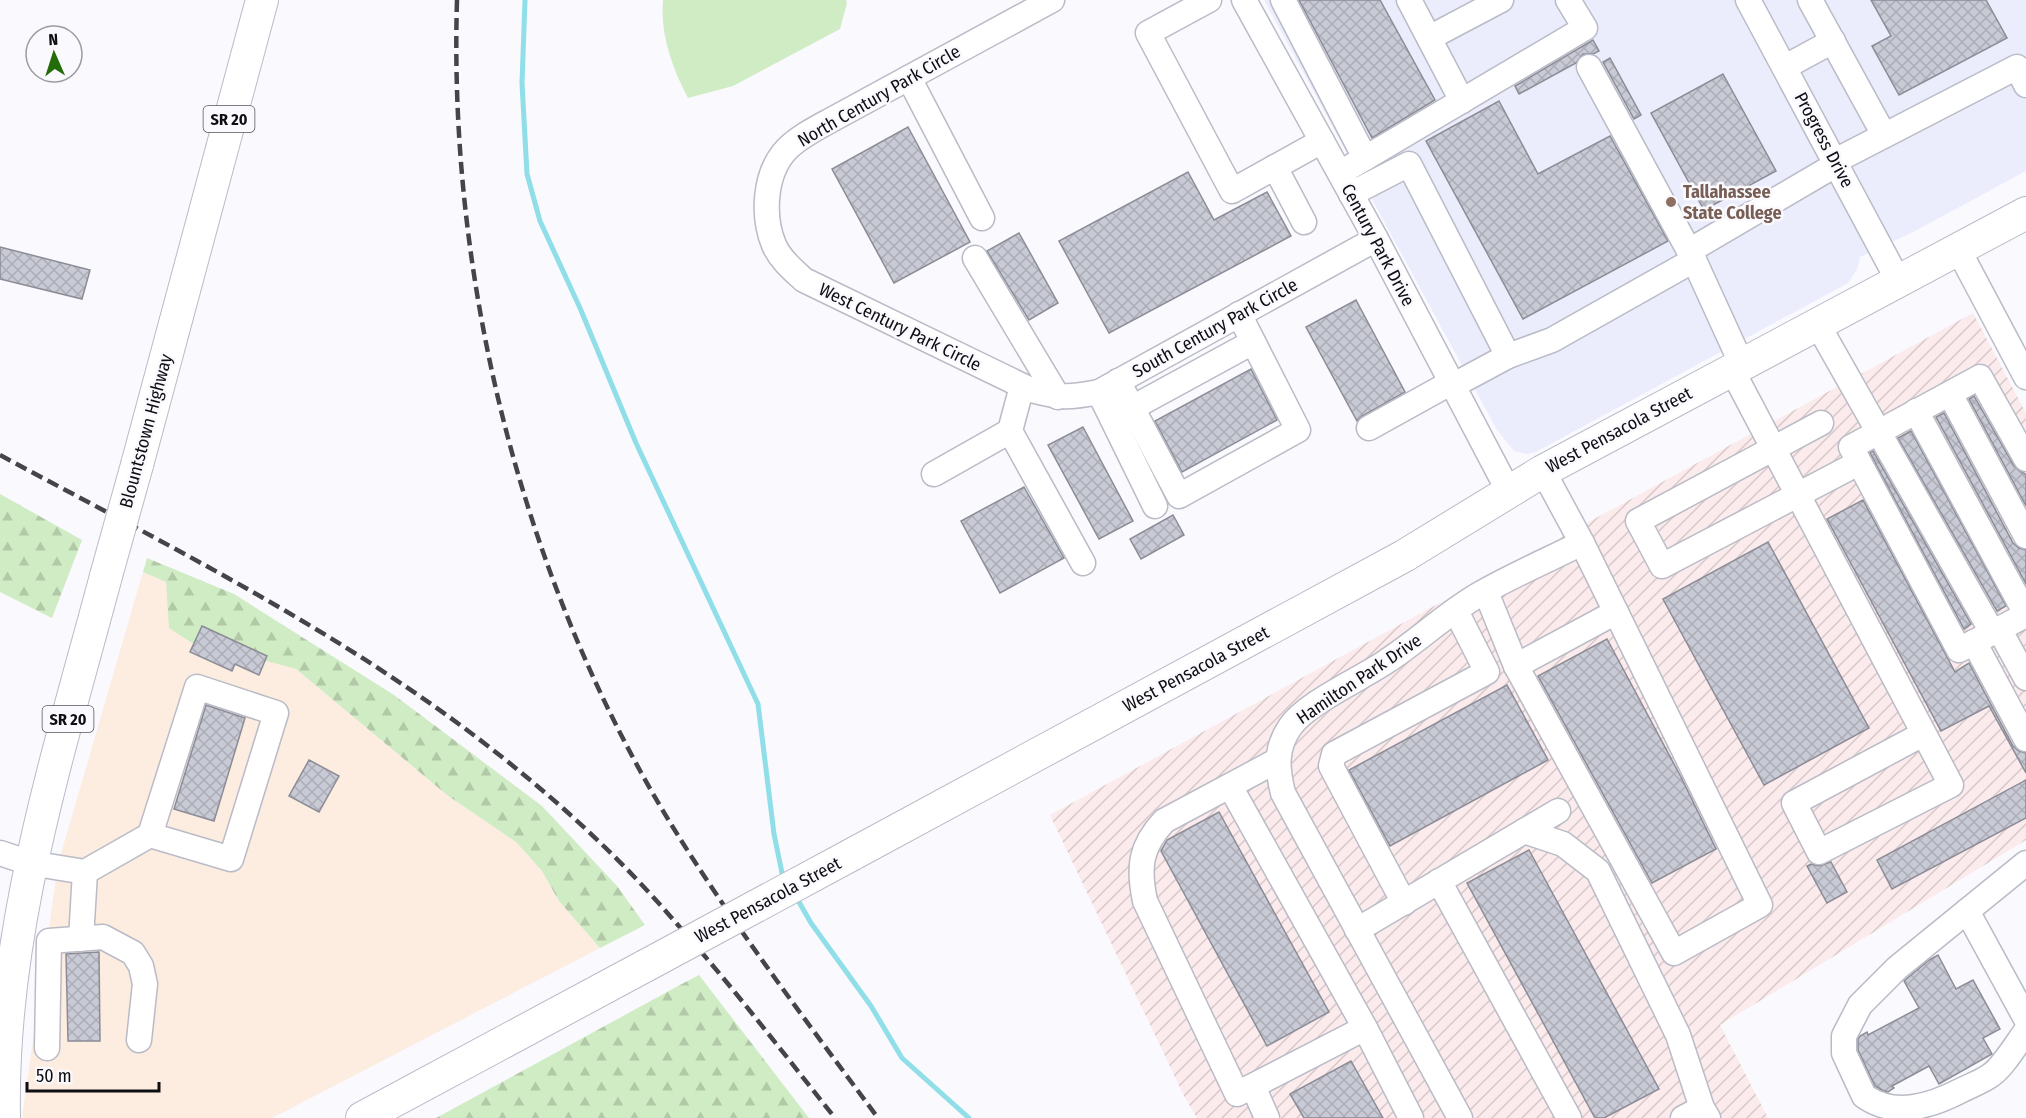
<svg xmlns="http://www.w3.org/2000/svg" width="2026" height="1118" font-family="'Fira Sans Condensed',sans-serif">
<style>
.commercial{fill:#fdece0}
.industrial{fill:url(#industrial-furrows)}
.built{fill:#ebedfc}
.forest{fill:url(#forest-firs)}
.garden{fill:#d0ecc4}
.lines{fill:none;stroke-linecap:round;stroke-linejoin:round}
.stream{stroke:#8fdee8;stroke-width:5}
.building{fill:url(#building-cross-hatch);stroke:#8b8c96;stroke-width:1.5}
.minor-casing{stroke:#b9bbc6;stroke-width:27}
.major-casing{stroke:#b9bbc6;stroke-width:34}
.minor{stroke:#fff;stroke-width:24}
.major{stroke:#fff;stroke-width:32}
.rail{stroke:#454549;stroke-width:4.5;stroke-dasharray:12 6;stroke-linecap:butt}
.major-bridge-casing{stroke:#b9bbc6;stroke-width:34;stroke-linecap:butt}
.major-bridge{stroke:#fff;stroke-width:32}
.education-dot{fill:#8d6e63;stroke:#f9f9fe;stroke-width:2}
.labels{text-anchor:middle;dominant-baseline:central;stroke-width:5;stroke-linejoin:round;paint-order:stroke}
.shield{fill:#f9f9fe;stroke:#545459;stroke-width:1.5}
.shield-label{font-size:16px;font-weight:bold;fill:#0e0e12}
.street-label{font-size:18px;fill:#0e0e12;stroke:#f9f9fe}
.education-label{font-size:18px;font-weight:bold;fill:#785e54;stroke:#f9f9fe;text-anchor:start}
</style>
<defs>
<pattern id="industrial-furrows" width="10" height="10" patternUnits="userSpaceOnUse" patternTransform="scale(1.5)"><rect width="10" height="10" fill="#fcebec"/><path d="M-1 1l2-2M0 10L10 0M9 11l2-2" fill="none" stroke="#d7c8c9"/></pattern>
<pattern id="forest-firs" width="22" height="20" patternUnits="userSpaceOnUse" patternTransform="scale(1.5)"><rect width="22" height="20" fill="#d0ecc4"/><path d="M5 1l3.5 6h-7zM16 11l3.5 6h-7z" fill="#b1c9a7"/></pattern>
<pattern id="building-cross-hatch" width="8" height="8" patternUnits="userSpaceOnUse" patternTransform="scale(1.5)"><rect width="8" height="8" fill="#c8cad5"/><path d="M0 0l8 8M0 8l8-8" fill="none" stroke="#abacb6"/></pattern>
</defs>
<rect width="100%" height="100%" fill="#f9f9fe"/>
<!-- commercial -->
<polygon class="commercial" points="143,572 166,582 237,653 296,669 447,795 516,842 542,871 559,901 600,948 272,1118 22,1118 58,864"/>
<!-- industrial -->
<polygon class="industrial" points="1973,313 2026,413 2026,840 1720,1025 1768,1118 1197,1118 1184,1096 1050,815"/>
<!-- built -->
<polygon class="built" points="1264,0 2026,0 2026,171 1913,232 1860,257 1857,269 1848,283 1536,452 1526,454 1514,451 1497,430"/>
<!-- forest -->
<g class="forest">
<polygon points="0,494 82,540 52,618 0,592"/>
<polygon points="147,558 234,594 394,695 542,806 617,886 645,925 600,948 559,901 542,871 516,842 447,795 296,669 237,653 200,648 169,628 166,582 143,572"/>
<polygon points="699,975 809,1118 436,1118 678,986"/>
</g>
<!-- garden -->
<path class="garden" d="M663 0H846L847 3 840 29 733 86 688 98C672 68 660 34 663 0Z"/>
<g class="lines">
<!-- stream -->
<g class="stream">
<polyline points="525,0 522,83 527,174 540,221 580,308 636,443 758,704 774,834 782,873 785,880"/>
<polyline points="795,895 811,923 871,1006 902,1058 969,1118"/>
</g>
</g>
<!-- building -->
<g class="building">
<polygon points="1299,0 1380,0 1435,100 1372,138"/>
<polygon points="1871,0 1986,0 2007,38 1899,95 1872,46 1891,36"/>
<polygon points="1593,40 1599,51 1593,54 1583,54 1576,63 1519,94 1515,86"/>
<polygon points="1610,58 1641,115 1634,119 1603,62"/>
<polygon points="1723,74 1776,171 1704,210 1651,113"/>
<polygon points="1499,101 1538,174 1610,136 1668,241 1523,319 1426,141"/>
<polygon points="908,127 970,242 894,283 832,169"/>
<polygon points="1188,172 1214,220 1267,192 1291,236 1109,333 1059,241"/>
<polygon points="1019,233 1058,303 1029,320 987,251"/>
<polygon points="0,247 90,270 82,299 0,279"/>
<polygon points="1356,300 1405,392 1362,416 1357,421 1306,327"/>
<polygon points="1251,369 1277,420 1182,472 1155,421"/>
<polygon points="1974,396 2014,466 2026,475 2026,506 1969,399"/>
<polygon points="1944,413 2013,543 2019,548 2026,550 2026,584 1936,417"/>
<polygon points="1083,427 1133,521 1099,539 1048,445"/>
<polygon points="1911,431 2006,606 1997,611 1898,438"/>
<polygon points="1873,451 1971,624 1964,629 1870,453"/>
<polygon points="1024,487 1064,558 1000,593 961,521"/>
<polygon points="1863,500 1955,672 1969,663 2013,746 2019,751 2026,753 2026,773 1989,706 1941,731 1827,519"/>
<polygon points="1173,515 1184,535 1141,559 1130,539"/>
<polygon points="1768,542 1869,728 1764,785 1663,599"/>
<polygon points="202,626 267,656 259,675 235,664 232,671 190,652"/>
<polygon points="1607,639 1681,777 1716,849 1652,883 1538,676"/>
<polygon points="1507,685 1548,760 1390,846 1349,770"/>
<polygon points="206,705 245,718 214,821 174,809"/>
<polygon points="309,760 339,776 319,812 289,796"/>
<polygon points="2026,780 2026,818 1892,889 1877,860"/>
<polygon points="1219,812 1329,1012 1267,1046 1161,851 1167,840"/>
<polygon points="1529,850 1659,1089 1604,1118 1595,1118 1467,883"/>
<polygon points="1831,862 1847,892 1827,903 1807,866 1811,864 1819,866"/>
<polygon points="99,952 100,1041 68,1041 66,954"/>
<polygon points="1938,955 1956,989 1973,980 2000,1029 1983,1038 1992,1054 1939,1084 1929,1066 1892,1086 1894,1088 1888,1092 1882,1090 1875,1086 1858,1050 1858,1039 1860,1036 1867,1032 1868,1035 1919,1008 1904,981 1929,960"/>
<polygon points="1351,1061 1383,1118 1304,1118 1290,1094"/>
</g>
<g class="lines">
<!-- minor casing -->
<g class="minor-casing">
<g id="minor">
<path d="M1052 0 833 119C817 128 800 136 787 149 764 173 762 216 774 245 780 259 793 270 804 280L1031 390C1061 398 1068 398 1099 392L1376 239"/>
<polyline points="1209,0 1148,33 1232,191 1322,141"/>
<polyline points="1244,0 1376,239 1509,492"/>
<polyline points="1283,0 1365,158"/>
<polyline points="1409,0 1462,101"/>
<polyline points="1748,0 1899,282"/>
<polyline points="1810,0 1884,135"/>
<polyline points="1429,38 1501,0"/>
<polyline points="1589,67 1694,260 1742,365"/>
<polyline points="1785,67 1833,41"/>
<polyline points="909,78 982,218"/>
<polyline points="1835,161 2017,67 2026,85"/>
<polyline points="1275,167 1304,222"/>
<polyline points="1340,173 1585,28 1568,0"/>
<polyline points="1351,194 1409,164 1508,356"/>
<polyline points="1958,249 2026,377"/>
<polyline points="1689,251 1837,164"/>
<polyline points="975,258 1058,397"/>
<polyline points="1818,325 1992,632"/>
<polyline points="1732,370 1951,785 1819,852 1794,803 1923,734"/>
<polyline points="1118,381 1179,496 1298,430 1239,314"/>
<polyline points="1454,385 1508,356 1552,340 1694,260"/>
<polyline points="1022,386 1010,431 1083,563"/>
<polyline points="1099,392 1155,506"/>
<polyline points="1950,394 2026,536"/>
<polyline points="1132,408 1253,342"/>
<polyline points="1916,411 2026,614"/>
<polyline points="1821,423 1638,521 1662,566 1847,469"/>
<polyline points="1369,428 1452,382"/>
<polyline points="2026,459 1980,377 1851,447 1959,650 2026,615"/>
<polyline points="934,474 1010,431"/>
<polyline points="1486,592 1516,666 1674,953 1760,905 1582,543"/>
<polyline points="1999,629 2026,678"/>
<polyline points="1974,642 2026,739"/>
<polyline points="1516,666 1616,612"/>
<polygon points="197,687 276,713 231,859 150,835"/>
<path d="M1278 760 1164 821C1140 847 1138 867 1145 901L1237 1094 1365 1028"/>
<polyline points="1230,786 1365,1028 1411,1118"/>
<polyline points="1524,831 1563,844 1598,871 1678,1035 1702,1108 1708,1118"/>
<polyline points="0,853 30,863 85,872 150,835"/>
<path d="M2026 863 1897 968 1860 1005 1844 1036V1053L1864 1096C1895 1118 1931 1106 1962 1090 1972 1085 1983 1081 1991 1075 2003 1067 2017 1043 2026 1031"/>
<polyline points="1439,881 1569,1118"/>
<polyline points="1404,903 1331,766 1334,754 1487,672 1456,611"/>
<polyline points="1967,911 2026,1019"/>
<polyline points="1357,930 1558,811"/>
<polyline points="81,939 85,872"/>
<polyline points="47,1048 49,941 103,937 133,953 141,966 145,984 139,1040"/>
<polyline points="1253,1086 1267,1118"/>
<path d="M1460 1118 1283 793C1277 769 1275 749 1290 727 1306 703 1361 679 1387 661 1419 640 1447 613 1480 594 1513 575 1548 560 1582 543L1543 471"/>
<polyline points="1683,1118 1702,1108"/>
</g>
</g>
<!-- major casing -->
<g class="major-casing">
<g id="major">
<polyline points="137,465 262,0"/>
<polyline points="851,855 1404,556 1543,471 2026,213"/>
<path d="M4 1118C0 932 59 753 106 576"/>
<polyline points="362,1118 645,966"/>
</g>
</g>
<!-- minor -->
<use href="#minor" class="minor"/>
<!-- major -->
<use href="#major" class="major"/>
<!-- rail -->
<g class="rail">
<path d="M457 0C448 288 526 593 679 837 740 934 810 1026 878 1118"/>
<path d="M0 455C178 551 361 641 518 770 572 814 625 864 670 916 728 981 781 1050 835 1118"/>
</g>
<!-- major-bridge casing -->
<g class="major-bridge-casing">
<g id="major-bridge">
<polyline points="106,576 137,465"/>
<polyline points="645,966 851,855"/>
</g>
</g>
<!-- major-bridge -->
<use href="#major-bridge" class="major-bridge"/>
</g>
<!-- markers -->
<circle class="education-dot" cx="1671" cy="202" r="6"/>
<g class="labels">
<!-- shield labels -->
<g class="shield">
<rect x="203.5" y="106" width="51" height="26" rx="4.5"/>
<rect x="42.5" y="706" width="51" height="26" rx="4.5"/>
</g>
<g class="shield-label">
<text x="229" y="119">SR 20</text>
<text x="68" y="719">SR 20</text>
</g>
<!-- street labels -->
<g class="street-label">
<text transform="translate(879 96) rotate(-30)">North Century Park Circle</text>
<text transform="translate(1824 140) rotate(62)">Progress Drive</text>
<text transform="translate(1378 245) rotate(62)">Century Park Drive</text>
<text transform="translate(900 327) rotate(26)">West Century Park Circle</text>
<text transform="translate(1215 328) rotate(-29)">South Century Park Circle</text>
<text transform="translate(1619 430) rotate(-28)">West Pensacola Street</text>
<text transform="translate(146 431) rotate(-75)">Blountstown Highway</text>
<text transform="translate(1196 669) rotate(-28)">West Pensacola Street</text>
<text transform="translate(1359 679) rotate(-34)">Hamilton Park Drive</text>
<text transform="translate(768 900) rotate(-28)">West Pensacola Street</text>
</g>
<!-- education labels -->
<g class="education-label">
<text x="1683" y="192">Tallahassee<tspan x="1683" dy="21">State College</tspan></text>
</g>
</g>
<!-- north arrow -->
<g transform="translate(54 54) rotate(357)"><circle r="28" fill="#f9f9fe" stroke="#9b9ba0" stroke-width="1.5"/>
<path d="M0-4.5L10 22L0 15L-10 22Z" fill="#246c0a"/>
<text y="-9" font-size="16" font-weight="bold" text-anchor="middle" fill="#0e0e12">N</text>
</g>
<!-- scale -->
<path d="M27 1082v9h132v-9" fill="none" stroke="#0e0e12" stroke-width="3"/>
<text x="36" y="1082" font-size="18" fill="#0e0e12" stroke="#f9f9fe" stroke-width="4.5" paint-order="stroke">50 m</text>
</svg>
